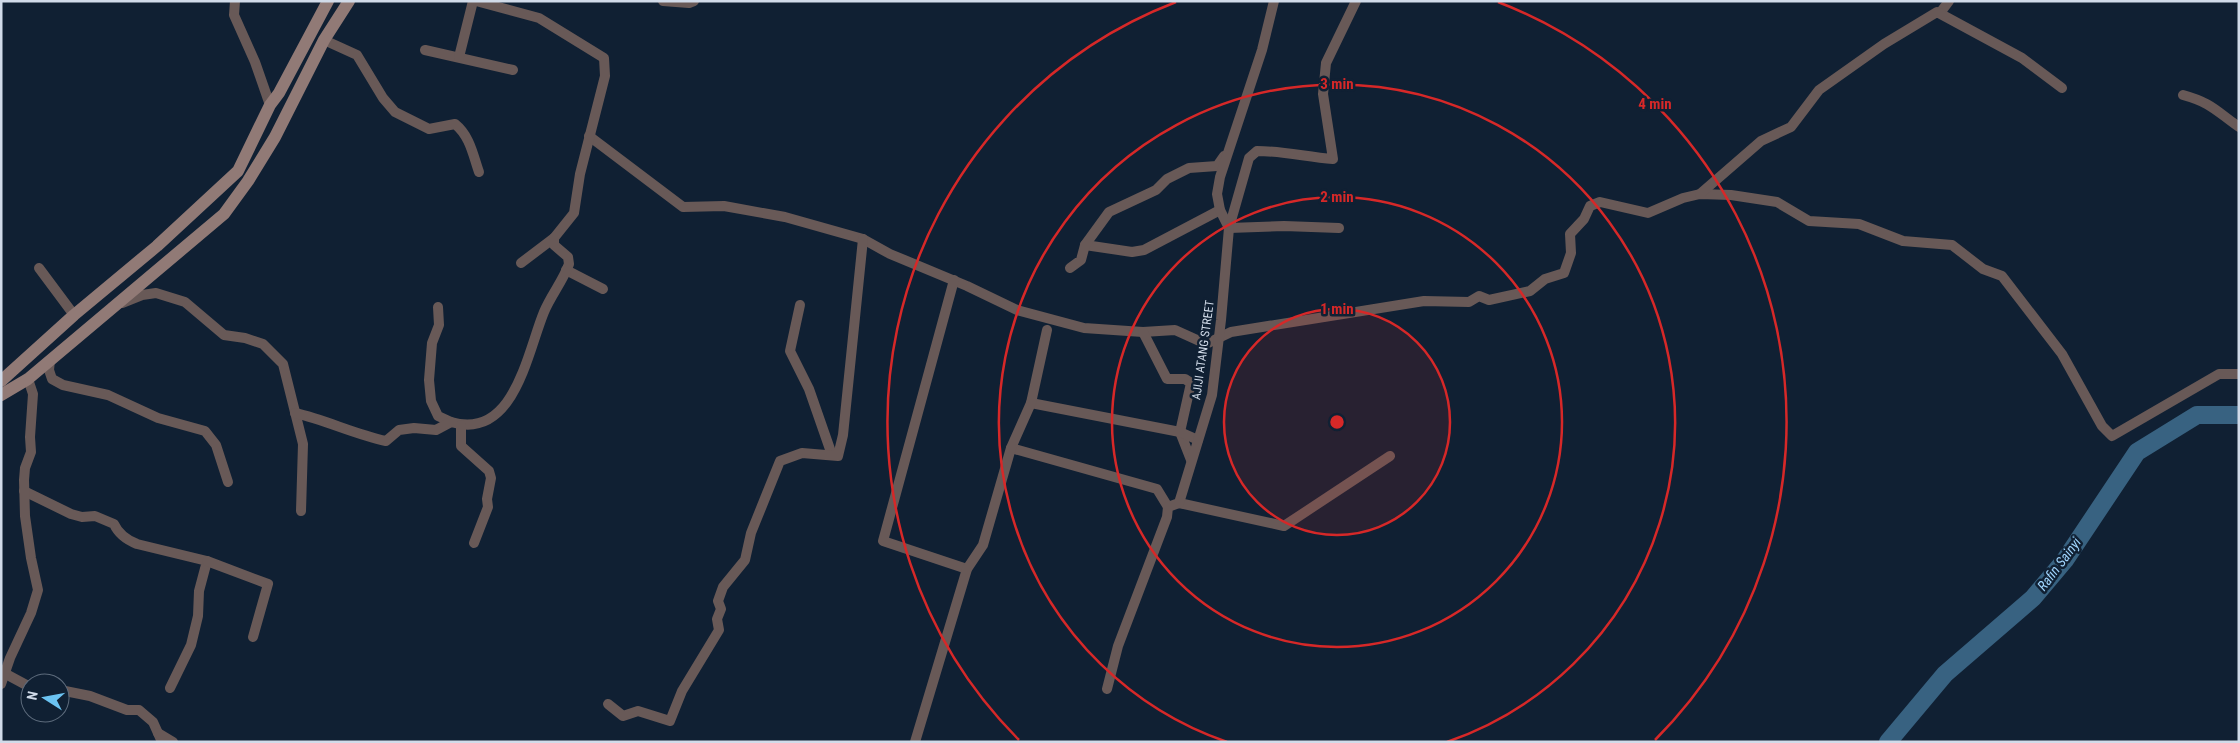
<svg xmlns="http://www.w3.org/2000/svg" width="2240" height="743" font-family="'Roboto Condensed',sans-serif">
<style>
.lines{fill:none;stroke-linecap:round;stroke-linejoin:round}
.river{stroke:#386281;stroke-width:18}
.street{stroke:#685957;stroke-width:10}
.secondary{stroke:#917a76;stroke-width:12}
.ring{fill:none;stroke:#d62828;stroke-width:2.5}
.labels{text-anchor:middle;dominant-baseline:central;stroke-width:5;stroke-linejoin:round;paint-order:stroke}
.street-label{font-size:12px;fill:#d1dbe9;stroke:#102033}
.water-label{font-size:14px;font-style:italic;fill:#a0d5fe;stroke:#102033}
.centre{fill:#d62828;stroke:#102033;stroke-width:2.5}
.ring-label{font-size:15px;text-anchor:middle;font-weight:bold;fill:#d62828;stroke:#102033;stroke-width:5;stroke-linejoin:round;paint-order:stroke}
</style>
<rect width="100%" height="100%" fill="#102033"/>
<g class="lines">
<!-- river -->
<polyline class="river" points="1888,742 1945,674 2033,598 2065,560 2137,452 2197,415 2239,415"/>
<!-- street -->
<g class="street">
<polyline points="235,1 234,15 255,62 270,105"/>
<polyline points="663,1 689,3 694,1"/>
<polyline points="1940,13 1949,1"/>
<path d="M324 40 357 55 383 98 395 112 429 129 455 124C470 136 473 155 479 172"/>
<polyline points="425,50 513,70"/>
<polyline points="459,57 473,1"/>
<path d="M2183 95C2212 103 2216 111 2239 127"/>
<polyline points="589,136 683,207 724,206 785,217 863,239 890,254 967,286 1017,310 1084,328 1143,332 1175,330 1206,344 1231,332 1424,301 1469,302 1479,296 1489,300 1530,291 1545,279 1564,273 1571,253 1570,234 1584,219 1590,206 1600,202 1648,213 1683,198 1700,194 1731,195 1777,202 1809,221 1859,224 1903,241 1952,245 1983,269 2002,276 2062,354 2102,426 2112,436 2219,374 2239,374"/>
<polyline points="1700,194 1761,141 1791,127 1819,90 1884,44 1937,12 2022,58 2062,88"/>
<path d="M1339 228 1284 226 1229 228 1249 158 1257 151C1283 151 1307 157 1333 159L1323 94 1326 63 1356 1"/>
<polyline points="1085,245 1132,252 1144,250 1220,210"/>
<polyline points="521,263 554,238"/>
<polyline points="39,268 74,315"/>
<polyline points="1070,268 1081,260 1085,245 1109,212 1156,190 1167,179 1189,168 1217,166 1224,156"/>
<polyline points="566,270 603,289"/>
<polyline points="954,280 883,541 967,569"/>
<polyline points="122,303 142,295 156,293 185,302 224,335 245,338 263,344 283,364 303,444 301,511"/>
<polyline points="800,305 790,351 809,389 832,455"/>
<polyline points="438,307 439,325 432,343 429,380 431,401 438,416 451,422"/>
<polyline points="1143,332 1167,379 1185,379 1191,383 1180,432 1191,460"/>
<polyline points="50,360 49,370 52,379 63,385 108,395 158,418 205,431 216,445 228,482"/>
<polyline points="1031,403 1180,432 1198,440"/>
<path d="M295 413C326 420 354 434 386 441L399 430 414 428 436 430 451 422C514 441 527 353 544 312 551 295 563 281 569 264L568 257 554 245V238L574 213 580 174 605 76 604 58 539 18 476 1"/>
<polyline points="461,425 461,446 489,471 491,478 487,499 488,507 474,543"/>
<polyline points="1011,448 1157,489 1168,507"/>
<path d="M24 491 71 514 82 517 95 516 114 524C118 533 127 540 137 544L207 561 199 591 198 616 191 645 170 688"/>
<polyline points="1179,503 1284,526 1390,456"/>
<polyline points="207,561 268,584 253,637"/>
<polyline points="4,673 30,687"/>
<polyline points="1,684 10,658 31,613 38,590 31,558 25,516 24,480 25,468 31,452 30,437 33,394 28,379"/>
<polyline points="1107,689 1118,646 1167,517 1168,507 1179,503 1212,395 1221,320 1229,228 1220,210 1217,194 1220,177 1262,50 1274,1"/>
<polyline points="60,690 90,696 127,710 139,710 153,722 162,742"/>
<polyline points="608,704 623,716 638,711 670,721 682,691 719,630 717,619 721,609 718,601 723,587 745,560 751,533 780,461 802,453 838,456 843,435 863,239"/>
<polyline points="158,733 173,742"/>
<polyline points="915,742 967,569 983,545 1011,448 1031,403 1047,330"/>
</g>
<!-- secondary -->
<g class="secondary">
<polyline points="1,381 74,315 157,246 238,171 270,105 279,93 328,1"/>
<polyline points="1,395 28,379 224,214 248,181 275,137 324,40 349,1"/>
</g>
</g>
<!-- distance rings -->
<circle cx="1337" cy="422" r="113" fill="#d62828" fill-opacity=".12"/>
<g class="ring">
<circle cx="1337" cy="422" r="113"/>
<circle cx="1337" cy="422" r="225"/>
<path d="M1227 742A338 338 0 1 1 1447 742"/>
<path d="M1019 740A450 450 0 0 1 1176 2M1498 2A450 450 0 0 1 1655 740"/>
</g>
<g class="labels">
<!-- street labels -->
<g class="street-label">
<text transform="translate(1203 350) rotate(-82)">AJIJI ATANG STREET</text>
</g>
<!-- water labels -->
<g class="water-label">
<text transform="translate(2059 564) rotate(-53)">Rafin Sainyi</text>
</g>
</g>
<circle cx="1337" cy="422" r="8" class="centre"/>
<g class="ring-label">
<text x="1337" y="89">3 min</text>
<text x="1655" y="109">4 min</text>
<text x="1337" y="202">2 min</text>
<text x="1337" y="314">1 min</text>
</g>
<!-- border -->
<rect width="2240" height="743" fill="none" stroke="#d1dbe9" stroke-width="5"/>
<!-- north arrow -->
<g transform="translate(45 698) rotate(281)"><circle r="24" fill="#102033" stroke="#5d6b7c"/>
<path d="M0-4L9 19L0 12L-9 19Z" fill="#6bc3f2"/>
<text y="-8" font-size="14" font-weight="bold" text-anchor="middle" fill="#d1dbe9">N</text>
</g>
</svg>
